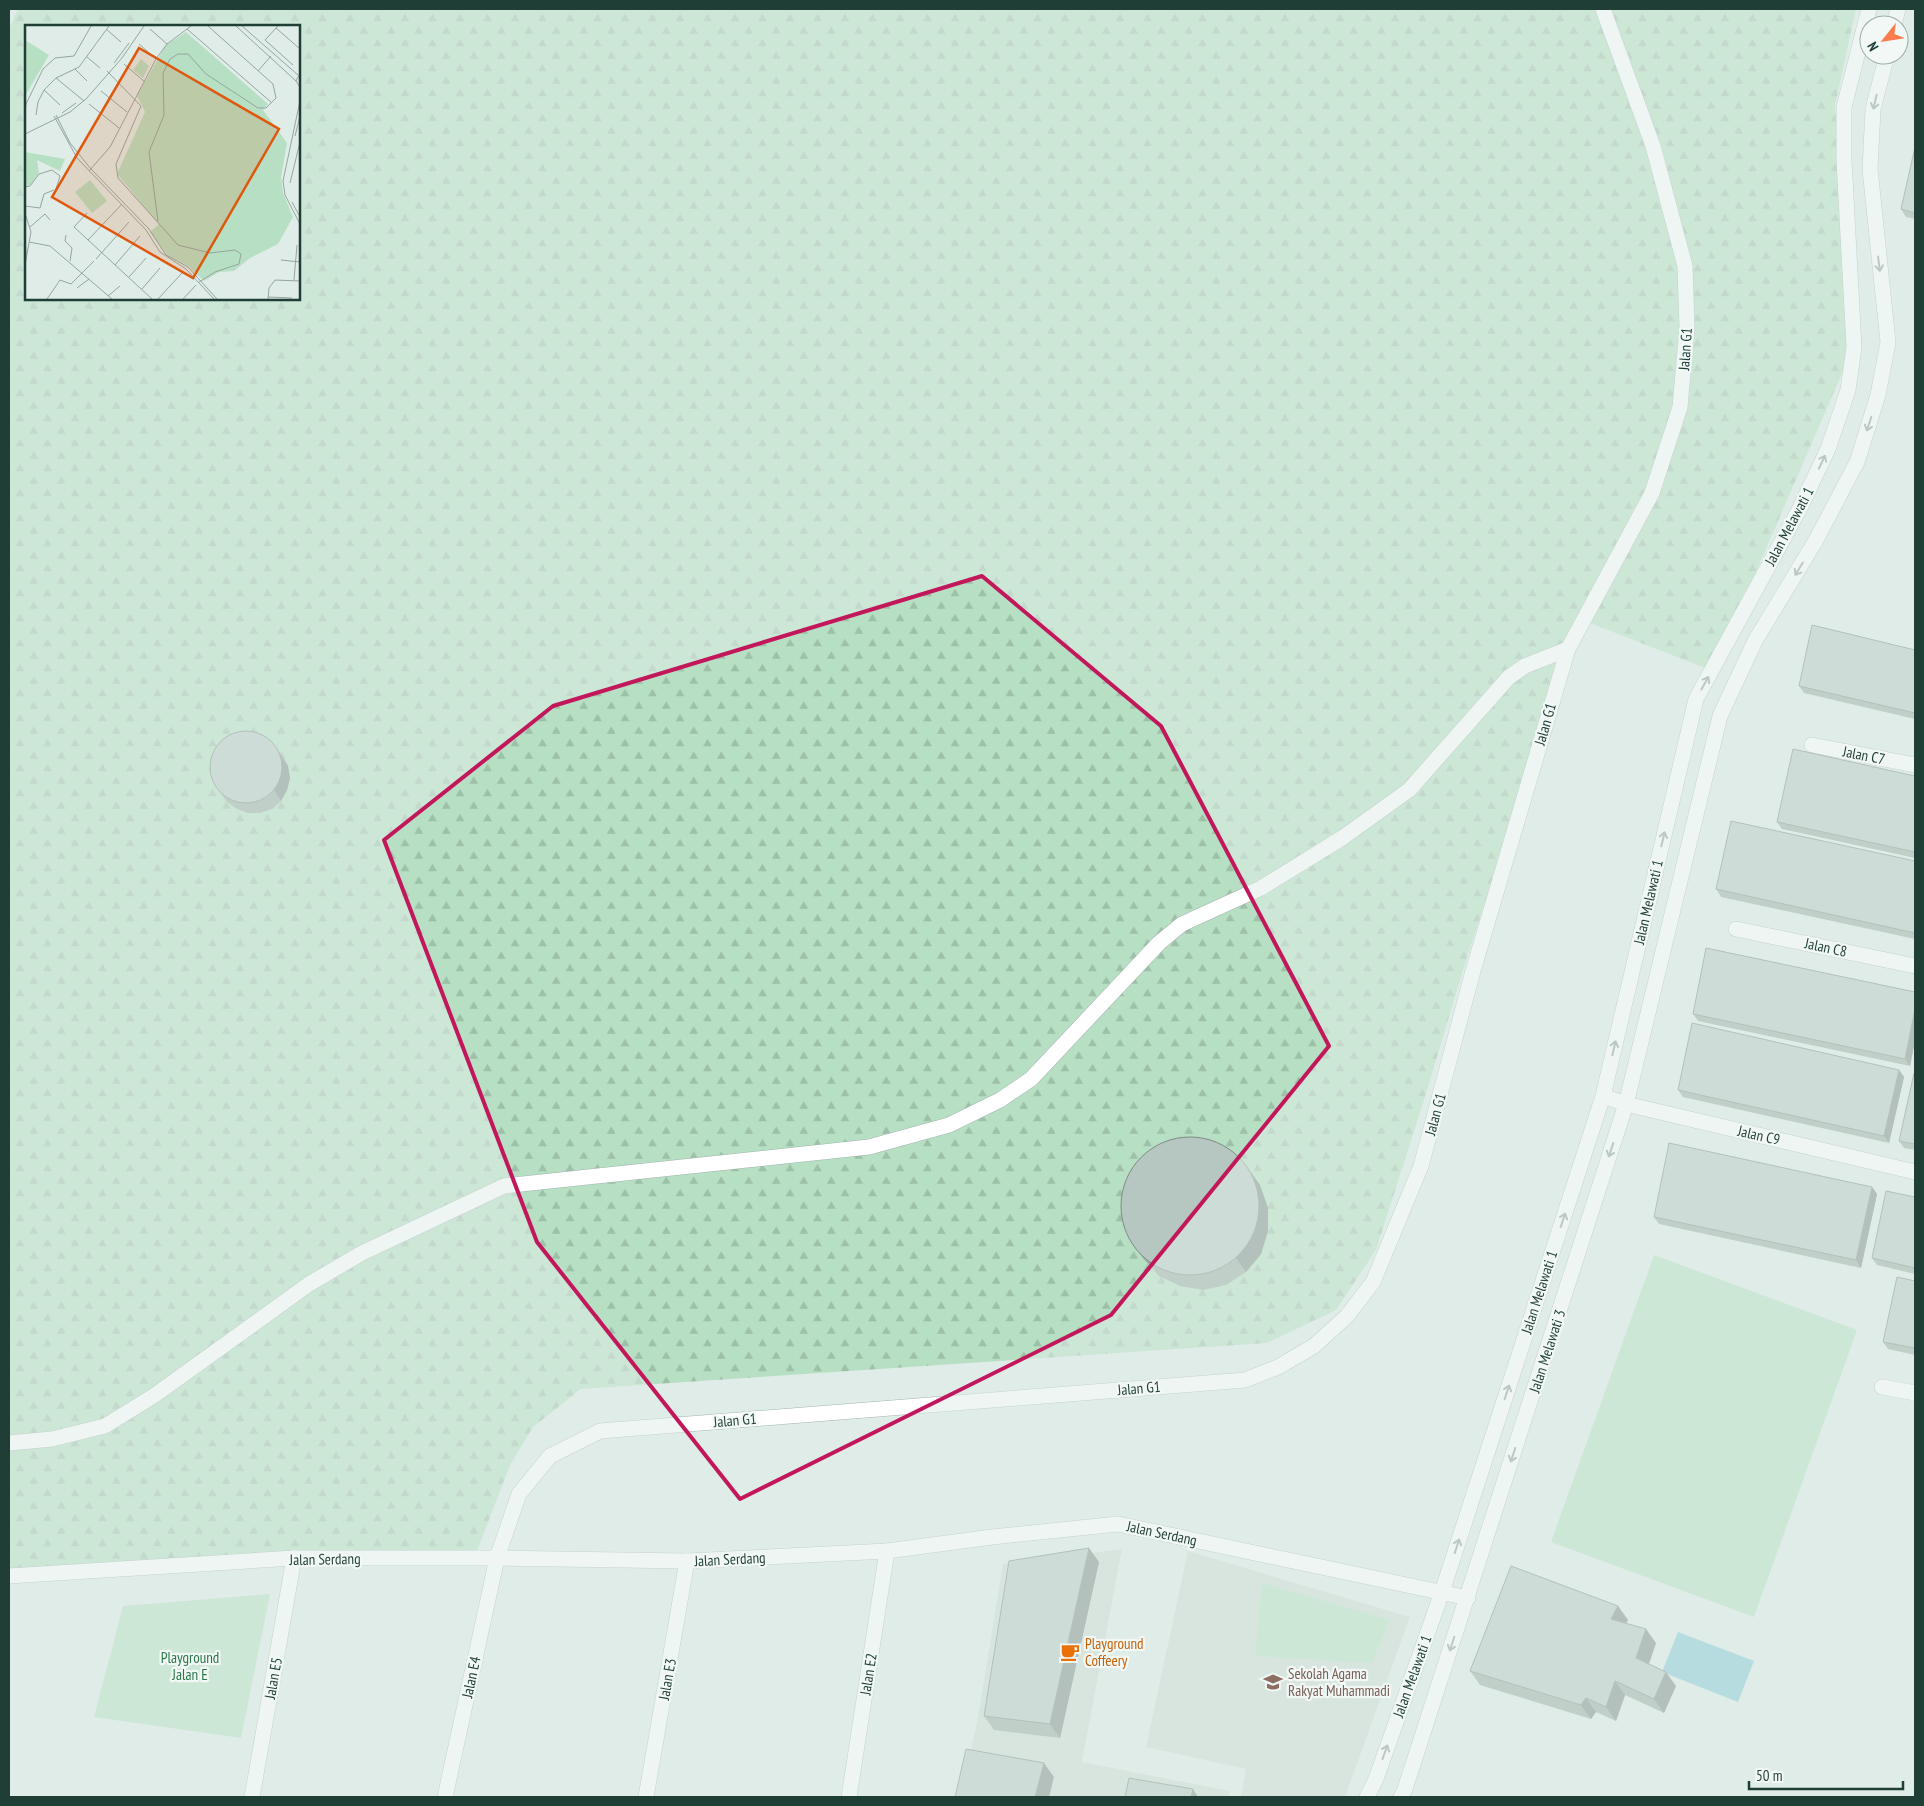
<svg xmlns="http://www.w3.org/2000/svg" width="1924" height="1806" font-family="'PT Sans Narrow',sans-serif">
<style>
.built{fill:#cedcd6}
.forest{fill:url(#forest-firs);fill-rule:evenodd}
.green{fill:#b7dfc3}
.water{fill:#84c8d6}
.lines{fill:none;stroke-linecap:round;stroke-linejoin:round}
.minor-casing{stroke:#a2b4ae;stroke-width:16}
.minor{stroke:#fff;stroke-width:15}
.wall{fill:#9caba5}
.shaded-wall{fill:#7f8b86}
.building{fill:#b5c7c0;stroke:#7f8b86}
.oneway{stroke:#8f9e9a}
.marked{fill:none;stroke:#c2185b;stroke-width:4;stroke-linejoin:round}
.labels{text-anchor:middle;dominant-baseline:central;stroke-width:4.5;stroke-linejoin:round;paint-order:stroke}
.street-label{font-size:15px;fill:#1f3e36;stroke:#f1f8f5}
.food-label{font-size:15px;fill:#c56008;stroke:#f1f8f5;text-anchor:start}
.park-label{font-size:15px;fill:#277847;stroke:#f1f8f5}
.education-label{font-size:15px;fill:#785e54;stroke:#f1f8f5;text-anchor:start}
.inset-road{fill:none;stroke:#93a6a0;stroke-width:1}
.view{fill:#de580e;fill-opacity:0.15;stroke:#de580e;stroke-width:2.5}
.inset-edge{fill:none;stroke:#1f3e36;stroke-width:2.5}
</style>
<defs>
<pattern id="forest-firs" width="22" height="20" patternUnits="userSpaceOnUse" patternTransform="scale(1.25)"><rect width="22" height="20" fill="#b7dfc3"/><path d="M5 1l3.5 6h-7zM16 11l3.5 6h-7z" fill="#9dc0a8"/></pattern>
</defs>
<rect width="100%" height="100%" fill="#e0ece7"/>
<!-- built -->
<g class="built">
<polygon points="1122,1549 1082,1762 1230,1791 1228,1797 960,1797 977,1723 1003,1564"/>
<polygon points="1188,1551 1410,1617 1345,1797 1241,1797 1246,1769 1146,1747"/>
</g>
<!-- forest -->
<path class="forest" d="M18 9H1856L1835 105 1850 355 1713 671 1590 623 1552 698 1467 957 1424 1100 1376 1250 1336 1310 1267 1343 581 1389 533 1427 510 1465 477 1551 9 1574V29ZM26 26H299V299H26Z"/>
<!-- green -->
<g class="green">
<polygon points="1654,1255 1857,1330 1754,1617 1551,1542"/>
<polygon points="1262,1583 1390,1620 1372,1663 1255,1656"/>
<polygon points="270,1594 241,1738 94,1717 123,1606"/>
</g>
<!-- water -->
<polygon class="water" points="1678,1632 1754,1661 1738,1702 1662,1672"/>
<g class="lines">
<!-- minor casing -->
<g class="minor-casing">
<g id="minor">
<polyline points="1894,25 1898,9"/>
<polyline points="1812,745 1915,765"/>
<polyline points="1736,929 1915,966"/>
<polyline points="1603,1096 1626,1104 1915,1172"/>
<polyline points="1882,1387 1915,1393"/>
<polyline points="9,1443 52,1439 105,1426 155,1395 309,1284 362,1253 504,1186 869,1147 949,1125 1000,1100 1031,1079 1159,943 1182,924 1261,888 1342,838 1409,790 1509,677 1525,666 1568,649"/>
<polyline points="9,1576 294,1558 497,1558 687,1561 887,1551 992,1537 1118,1524 1468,1598"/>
<polyline points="252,1797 294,1558"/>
<polyline points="445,1797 497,1558 519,1494 550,1456 600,1431 1245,1380 1278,1367 1314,1346 1347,1316 1373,1282 1421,1166 1473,971 1568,649 1652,493 1680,407 1687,328 1685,266 1653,146 1603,9"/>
<polyline points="646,1797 687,1561"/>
<polyline points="849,1797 887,1551"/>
<polyline points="1367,1797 1376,1779 1442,1592 1603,1096 1696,699 1800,508 1828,449 1848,390 1854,347 1844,160 1844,107 1869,9"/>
<polyline points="1401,1797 1405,1789 1626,1104 1720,716 1755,641 1816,540 1857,462 1878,395 1888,342 1870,169 1873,109 1887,55"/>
</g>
</g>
<!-- minor -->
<use href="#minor" class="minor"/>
</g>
<!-- wall -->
<g class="wall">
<polygon points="1915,147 1915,219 1906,217 1901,209"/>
<polygon points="1915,650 1915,719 1804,693 1799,686"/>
<polygon points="282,755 288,766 290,778 287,790 281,801 272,809 260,813 248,813 237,809 227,802 219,791"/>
<polygon points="1915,776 1915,858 1782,829 1777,822"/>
<polygon points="1915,861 1915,939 1721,897 1716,889"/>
<polygon points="1915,992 1915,1041 1910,1066 1698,1021 1693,1014"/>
<polygon points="1899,1070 1904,1077 1889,1143 1683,1097 1678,1090"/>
<polygon points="1915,1073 1915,1150 1904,1148 1899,1141"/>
<polygon points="1260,1185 1268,1208 1268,1231 1261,1254 1246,1272 1226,1285 1203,1290 1180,1286 1159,1276 1143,1258 1133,1244"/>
<polygon points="1872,1187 1877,1194 1861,1268 1659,1224 1654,1217"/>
<polygon points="1915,1197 1915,1274 1877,1265 1872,1258"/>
<polygon points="1915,1281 1915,1355 1888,1349 1883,1342"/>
<polygon points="1099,1562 1060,1738 994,1730 984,1716"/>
<polygon points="1618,1606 1628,1620 1626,1623 1656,1643 1649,1664 1676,1686 1664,1713 1625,1695 1616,1721 1596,1712 1591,1719 1480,1685 1470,1671"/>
</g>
<!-- shaded-wall -->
<g class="shaded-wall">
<polygon points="274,745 288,766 290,778 287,790 281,801 274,790"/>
<polygon points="1915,1009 1915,1041 1910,1066 1905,1059"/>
<polygon points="1899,1070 1904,1077 1889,1143 1884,1136"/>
<polygon points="1250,1171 1260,1185 1268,1208 1268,1231 1261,1254 1246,1272 1236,1258"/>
<polygon points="1872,1187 1877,1194 1861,1268 1856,1260"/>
<polygon points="1089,1548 1099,1562 1060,1738 1050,1724"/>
<polygon points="1618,1606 1628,1620 1621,1633 1611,1619"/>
<polygon points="1646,1629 1656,1643 1646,1672 1636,1658"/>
<polygon points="1666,1672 1676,1686 1664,1713 1654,1699"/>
<polygon points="1615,1681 1625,1695 1616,1721 1606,1707"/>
<polygon points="1586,1698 1596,1712 1591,1719 1581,1705"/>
<polygon points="1044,1763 1054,1777 1049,1797 1035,1797"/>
<polygon points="1193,1789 1198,1797 1191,1797"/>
</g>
<!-- building -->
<g class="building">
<polygon points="1915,147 1915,213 1901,209"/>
<polygon points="1812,625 1915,650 1915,713 1799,686"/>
<circle cx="246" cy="767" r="36"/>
<polygon points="1793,749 1915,776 1915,852 1777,822"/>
<polygon points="1731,821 1915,861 1915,933 1716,889"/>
<polygon points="1706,948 1915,992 1915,1009 1905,1059 1693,1014"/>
<polygon points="1692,1023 1899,1070 1884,1136 1678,1090"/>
<polygon points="1914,1073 1915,1073 1915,1144 1899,1141"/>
<circle cx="1190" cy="1206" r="69"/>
<polygon points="1669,1143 1872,1187 1856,1260 1654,1217"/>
<polygon points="1886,1191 1915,1197 1915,1268 1872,1258"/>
<polygon points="1897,1277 1915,1281 1915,1348 1883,1342"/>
<polygon points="1089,1548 1050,1724 984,1716 1009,1561"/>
<polygon points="1511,1566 1618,1606 1611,1619 1646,1629 1636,1658 1666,1672 1654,1699 1615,1681 1606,1707 1586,1698 1581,1705 1470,1671"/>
<polygon points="966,1749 1044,1763 1035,1797 955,1797"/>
<polygon points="1129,1778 1193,1789 1191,1797 1125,1797"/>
</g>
<!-- one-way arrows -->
<defs><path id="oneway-shaft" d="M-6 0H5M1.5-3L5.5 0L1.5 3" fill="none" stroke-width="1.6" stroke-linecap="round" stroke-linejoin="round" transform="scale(1.25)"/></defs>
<g class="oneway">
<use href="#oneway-shaft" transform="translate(1875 102) rotate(103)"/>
<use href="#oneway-shaft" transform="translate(1879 264) rotate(83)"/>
<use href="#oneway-shaft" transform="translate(1869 424) rotate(108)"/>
<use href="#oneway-shaft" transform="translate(1822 462) rotate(-65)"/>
<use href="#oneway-shaft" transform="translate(1799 569) rotate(121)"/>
<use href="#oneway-shaft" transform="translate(1705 683) rotate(-61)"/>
<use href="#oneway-shaft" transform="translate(1663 839) rotate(-77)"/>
<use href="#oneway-shaft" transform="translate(1614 1048) rotate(-77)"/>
<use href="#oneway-shaft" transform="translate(1611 1150) rotate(108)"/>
<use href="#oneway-shaft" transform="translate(1563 1220) rotate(-72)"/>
<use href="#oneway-shaft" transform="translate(1507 1392) rotate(-72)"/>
<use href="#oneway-shaft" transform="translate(1513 1455) rotate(108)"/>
<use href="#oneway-shaft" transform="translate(1457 1546) rotate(-72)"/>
<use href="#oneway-shaft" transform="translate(1452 1644) rotate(108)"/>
<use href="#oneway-shaft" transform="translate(1385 1752) rotate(-70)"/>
</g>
<!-- marked area -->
<path d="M0 0H1924V1806H0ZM982 576 1161 726 1329 1046 1111 1315 740 1499 537 1242 384 840 553 706Z" fill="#e0ece7" fill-opacity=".55" fill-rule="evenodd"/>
<path class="marked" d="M982 576 1161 726 1329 1046 1111 1315 740 1499 537 1242 384 840 553 706Z"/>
<!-- icons -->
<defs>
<g id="cafe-bare" transform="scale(1.5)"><path d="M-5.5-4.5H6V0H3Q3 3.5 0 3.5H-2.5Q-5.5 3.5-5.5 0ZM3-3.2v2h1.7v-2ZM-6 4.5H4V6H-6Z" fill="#e8710a" stroke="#f1f8f5" stroke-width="2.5" paint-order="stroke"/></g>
<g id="school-bare" transform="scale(1.5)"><path d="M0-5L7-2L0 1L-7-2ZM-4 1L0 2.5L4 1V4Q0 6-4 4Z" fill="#8d6e63" stroke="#f1f8f5" stroke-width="2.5" paint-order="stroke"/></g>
</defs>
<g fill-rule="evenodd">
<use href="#cafe-bare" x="1070" y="1652"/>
<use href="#school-bare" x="1273" y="1682"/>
</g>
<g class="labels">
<!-- street labels -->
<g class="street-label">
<text transform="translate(1685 349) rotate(-86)">Jalan G1</text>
<text transform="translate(1789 526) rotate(-62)">Jalan Melawati 1</text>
<text transform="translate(1545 724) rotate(-74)">Jalan G1</text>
<text transform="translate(1864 755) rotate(11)">Jalan C7</text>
<text transform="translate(1648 902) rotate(-77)">Jalan Melawati 1</text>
<text transform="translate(1826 947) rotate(12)">Jalan C8</text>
<text transform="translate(1435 1114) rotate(-75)">Jalan G1</text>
<text transform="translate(1759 1135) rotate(13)">Jalan C9</text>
<text transform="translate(1539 1292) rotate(-72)">Jalan Melawati 1</text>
<text transform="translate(1547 1351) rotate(-72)">Jalan Melawati 3</text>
<text transform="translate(1139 1388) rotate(-5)">Jalan G1</text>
<text transform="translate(735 1420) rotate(-5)">Jalan G1</text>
<text transform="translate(1162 1533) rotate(12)">Jalan Serdang</text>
<text transform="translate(325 1559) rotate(-1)">Jalan Serdang</text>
<text transform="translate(730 1559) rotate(-3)">Jalan Serdang</text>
<text transform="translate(868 1674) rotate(-81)">Jalan E2</text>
<text transform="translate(1412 1676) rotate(-70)">Jalan Melawati 1</text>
<text transform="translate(471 1677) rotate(-78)">Jalan E4</text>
<text transform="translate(273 1678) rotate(-80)">Jalan E5</text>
<text transform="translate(667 1679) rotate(-80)">Jalan E3</text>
</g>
<!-- food labels -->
<g class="food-label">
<text x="1085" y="1643">Playground<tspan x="1085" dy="17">Coffeery</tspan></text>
</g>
<!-- park labels -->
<g class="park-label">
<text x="190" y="1657">Playground<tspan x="190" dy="17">Jalan E</tspan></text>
</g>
<!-- education labels -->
<g class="education-label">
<text x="1288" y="1673">Sekolah Agama<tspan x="1288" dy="17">Rakyat Muhammadi</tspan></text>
</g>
</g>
<!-- overview -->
<g transform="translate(25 25)">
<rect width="275" height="275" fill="#e0ece7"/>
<path d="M161 7 243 79 238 85 262 118 256 153 258 168 268 192 253 219 225 233 209 246 194 247 179 256 163 241 143 231 125 207 134 199 92 149 120 87 112 71 141 20ZM0 15 24 30 0 71Z" fill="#b7dfc3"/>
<path d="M0 127 40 134 35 146 12 135 14 148 5 160 0 161Z" fill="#b7dfc3"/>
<path d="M116 34 124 41 118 53 108 45ZM65 155 82 176 67 188 50 167Z" fill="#b7dfc3"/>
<path class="inset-road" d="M211 1 271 56M217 1 273 50M251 3 275 24M81 4 96 17M125 4 142 19M162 4 247 78M240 15 268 40M240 15 253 1M114 19 131 34M62 32 75 43M89 38 104 18M99 39 120 57M50 44 62 56M82 46 116 81 91 139 93 153 153 220 185 228 210 225 216 229 214 239 190 247 174 257M233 46 246 31M275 48 271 56 275 62M31 53 59 76M19 65 35 80M76 66 102 87M275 76 258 156 260 170 275 199M64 79 94 103M0 87 1 79 18 44 30 33 49 31 66 1M37 88 51 78M11 90 13 77 19 65 31 53 54 42 84 1M31 90 45 118 66 144 124 204 141 230 163 242 192 274M29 91 52 133 121 205 135 227 161 244 189 274M0 109 45 87 61 74 97 33 119 1M270 111 275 91M64 146 85 122 131 34 142 19 166 1M265 158 275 117M0 162 5 161 14 149 27 145 35 151 31 164M267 177 275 192M0 181 15 183 19 169 29 165M0 188 6 207 0 240M62 188 49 202 127 274M133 196 124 127 139 90 138 48 145 34 153 29H163L181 49 233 83H241L251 73 248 59 183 1M5 202 20 189 25 195M0 209 1 231M41 210 40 216 47 223 45 236M63 215 97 179M4 217 25 221 87 274M71 234 104 197M256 235 275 237M90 240 115 211M104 252 121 233M269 255 272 220M52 263 64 254M117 264 135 243M83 271 95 261M243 272 267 273M22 274 35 255 46 259 69 236M133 274 157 248M158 274 171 260M243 274 244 263 250 255 275 256"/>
<path class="view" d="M114 23 254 104 168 253 27 172Z"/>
<rect width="275" height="275" class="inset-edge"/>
</g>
<!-- border -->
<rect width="1924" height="1806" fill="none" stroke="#1f3e36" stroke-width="20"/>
<!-- north arrow -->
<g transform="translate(1884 40) rotate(240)"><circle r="24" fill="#f1f8f5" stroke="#9daea9"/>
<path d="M0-4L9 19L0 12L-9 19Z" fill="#fc7c4e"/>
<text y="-8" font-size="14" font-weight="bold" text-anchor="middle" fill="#1f3e36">N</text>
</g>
<!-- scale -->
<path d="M1749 1781v8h154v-8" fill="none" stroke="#1f3e36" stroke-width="2.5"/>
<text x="1756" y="1781" font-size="15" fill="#1f3e36" stroke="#f1f8f5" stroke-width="4" paint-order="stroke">50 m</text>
</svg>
